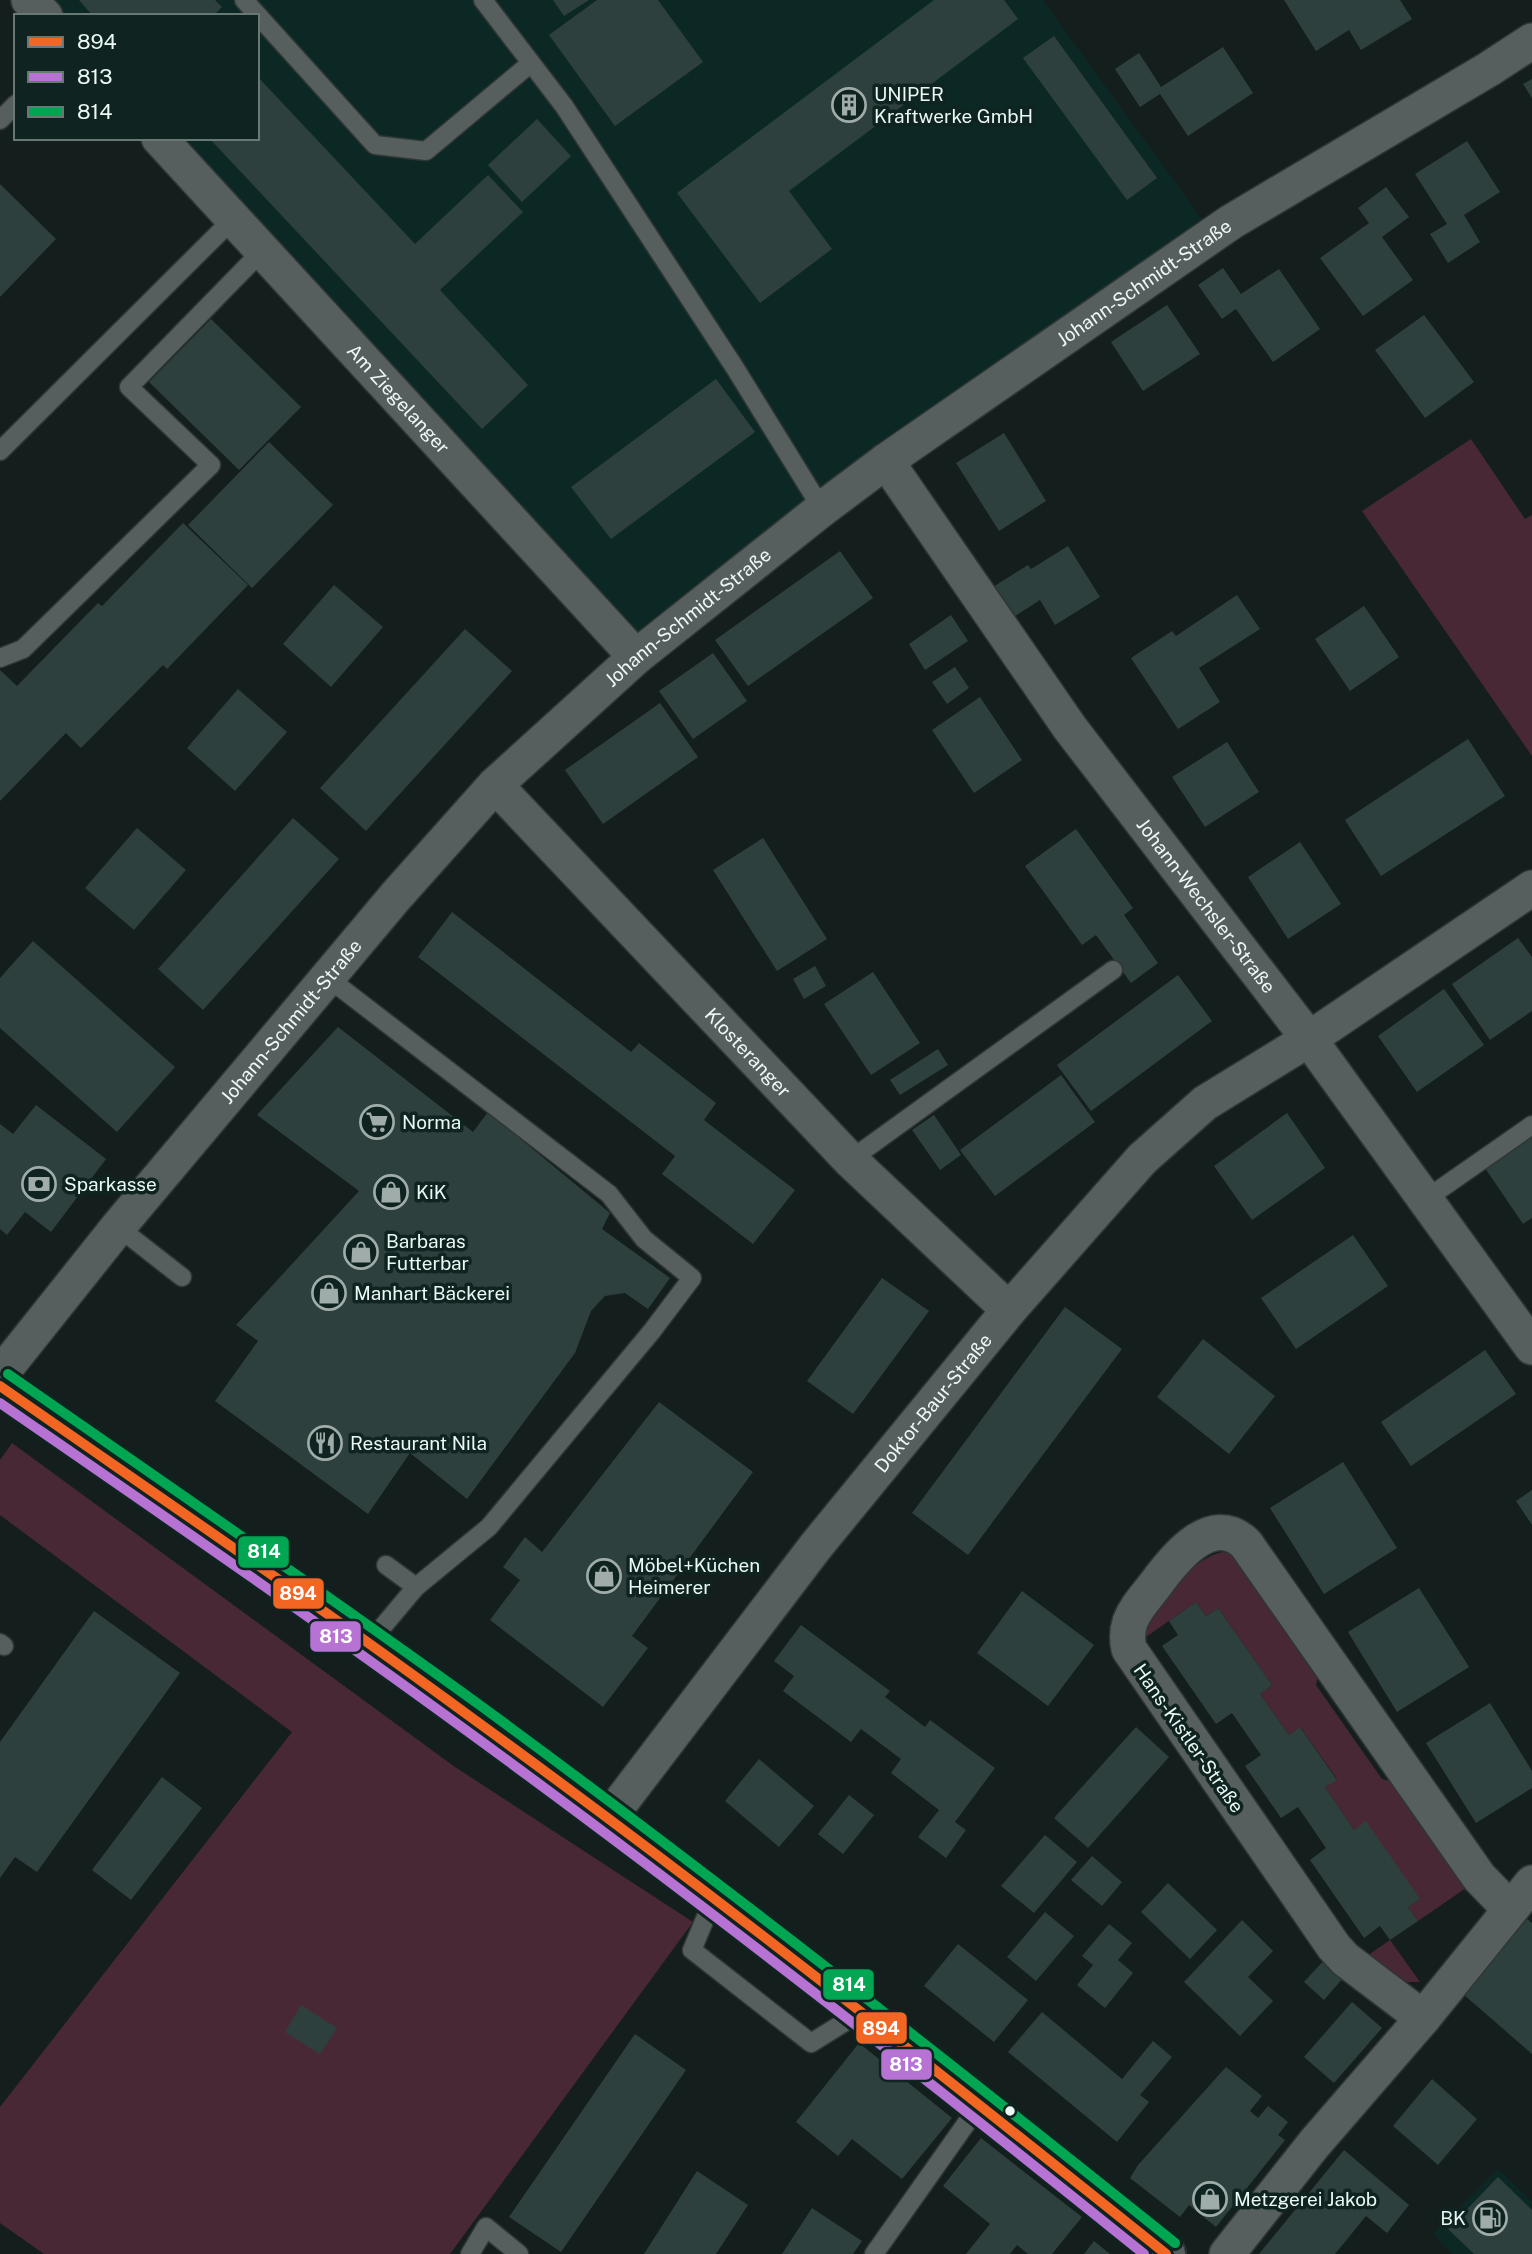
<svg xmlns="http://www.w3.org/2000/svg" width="1532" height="2254" font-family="'Public Sans',sans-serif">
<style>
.built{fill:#0c2825}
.green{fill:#492835}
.building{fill:#2e403d}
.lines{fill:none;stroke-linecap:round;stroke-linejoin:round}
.lane-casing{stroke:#2f3735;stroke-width:21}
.street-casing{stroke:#2f3735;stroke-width:38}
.secondary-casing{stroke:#2f3735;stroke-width:42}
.lane{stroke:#565f5d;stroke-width:18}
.street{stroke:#565f5d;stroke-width:35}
.secondary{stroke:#565f5d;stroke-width:38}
.bus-1-casing{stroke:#0f2320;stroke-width:16}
.bus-2-casing{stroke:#0f2320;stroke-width:16}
.bus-3-casing{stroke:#0f2320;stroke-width:16}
.bus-1{stroke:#f26522;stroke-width:10}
.bus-2{stroke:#b673d3;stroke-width:10}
.bus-3{stroke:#00a651;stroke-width:10}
.bus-dot{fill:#ebf8f5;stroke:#0f2320;stroke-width:2.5}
.labels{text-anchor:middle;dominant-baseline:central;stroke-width:7;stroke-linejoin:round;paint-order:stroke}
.poi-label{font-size:19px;fill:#ebf8f5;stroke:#0f2320;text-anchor:start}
.street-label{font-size:19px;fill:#ebf8f5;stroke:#0f2320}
.line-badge{stroke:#0f2320;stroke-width:2.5}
.badge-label{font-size:19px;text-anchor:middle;font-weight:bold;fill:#fff}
</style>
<rect width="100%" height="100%" fill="#141e1c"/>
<!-- built -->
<g class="built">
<polygon points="49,0 1043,0 1202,219 881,456 638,650 174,138 257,138 257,16 63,16"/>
<polygon points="1498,2169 1532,2202 1532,2254 1453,2254 1433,2234"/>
</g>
<!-- green -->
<g class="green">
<polygon points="1471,439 1525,519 1532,515 1532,756 1362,511"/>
<polygon points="12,1443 455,1767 693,1922 450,2254 44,2254 0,2223 0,2107 292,1732 0,1515 0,1460"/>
<path d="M1223 1552 1237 1556 1319 1670 1316 1685 1382 1779 1397 1783 1469 1886 1418 1921 1408 1907 1419 1899 1366 1822 1354 1830 1325 1787 1337 1779 1301 1728 1289 1735 1260 1694 1272 1685 1218 1608 1206 1616 1196 1602 1143 1639 1145 1626 1151 1617C1171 1593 1191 1559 1223 1552Z"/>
<polygon points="1390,1940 1420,1982 1407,1982 1367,1956"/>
</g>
<!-- building -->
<g class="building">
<polygon points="79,0 215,0 222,7 213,16 93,16"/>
<polygon points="553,0 589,0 564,16"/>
<polygon points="597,0 658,0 703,62 615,126 549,35"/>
<polygon points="934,0 1004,0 1018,19 789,191 832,249 760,303 677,193"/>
<polygon points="1284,0 1400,0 1412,19 1361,50 1349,30 1316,51"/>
<polygon points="1054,36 1157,178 1127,200 1023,58"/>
<polygon points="1223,47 1253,93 1188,136 1160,94 1140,107 1115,69 1139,53 1161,87"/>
<polygon points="257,76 415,244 488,175 523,212 440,290 528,385 482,429 209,138 257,138"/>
<polygon points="1532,79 1532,98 1523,84"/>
<polygon points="537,119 571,156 522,202 488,165"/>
<polygon points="1467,141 1500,192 1464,215 1480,242 1448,263 1430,234 1447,224 1415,174"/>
<polygon points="0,184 56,239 0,297"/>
<polygon points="1386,187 1409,217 1382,237 1413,280 1363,316 1320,258 1369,223 1358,208"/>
<polygon points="1223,268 1241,294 1279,269 1320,329 1273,362 1236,309 1222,319 1198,285"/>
<polygon points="1167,305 1200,354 1143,391 1111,342"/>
<polygon points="1424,315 1474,382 1425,418 1375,350"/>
<polygon points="211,319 301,407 239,470 149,382"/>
<polygon points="716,379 755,432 611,539 571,487"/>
<polygon points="1004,433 1046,501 999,531 956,463"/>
<polygon points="269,442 333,505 252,588 188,525"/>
<polygon points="183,523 248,585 167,669 163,665 81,748 66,733 0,801 0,670 17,686 98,603 102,606"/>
<polygon points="1068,546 1100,597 1055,625 1040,600 1012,618 993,587 1028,565 1031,569"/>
<polygon points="840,551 873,598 748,686 715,640"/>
<polygon points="334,585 383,627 331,687 283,644"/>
<polygon points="1237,595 1260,629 1199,668 1220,702 1178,729 1131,658 1172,631 1176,636"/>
<polygon points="1364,606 1399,657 1350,691 1315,639"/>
<polygon points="951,615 968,641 925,670 909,644"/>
<polygon points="465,629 512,671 366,831 320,788"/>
<polygon points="713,653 747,701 693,739 659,691"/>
<polygon points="955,667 969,688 947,704 932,682"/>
<polygon points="238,689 287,732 235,791 187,748"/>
<polygon points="980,697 1022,760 974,793 932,730"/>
<polygon points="660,703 698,757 603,824 565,770"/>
<polygon points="1468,739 1505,796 1381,876 1345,820"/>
<polygon points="1227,742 1259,792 1205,827 1172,777"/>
<polygon points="293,818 339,859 203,1010 158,969"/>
<polygon points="137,828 186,870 134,930 85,888"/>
<polygon points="1076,829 1133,908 1124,915 1158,963 1131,983 1096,935 1082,945 1025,866"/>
<polygon points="763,838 827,939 777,971 713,870"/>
<polygon points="1300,842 1341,904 1288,939 1248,877"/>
<polygon points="452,912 631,1052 639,1043 716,1103 704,1120 795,1190 753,1244 662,1174 675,1156 418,957"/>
<polygon points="1518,938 1532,957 1532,1011 1490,1040 1452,984"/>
<polygon points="33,941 175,1067 117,1132 0,1028 0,978"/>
<polygon points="815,966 826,986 804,999 793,979"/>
<polygon points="873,972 920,1043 871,1075 824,1004"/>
<polygon points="1178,975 1212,1021 1091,1111 1057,1065"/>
<polygon points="1444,989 1484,1045 1417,1092 1378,1036"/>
<polygon points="338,1027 473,1132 488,1112 610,1213 602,1229 670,1278 648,1309 625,1293 605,1296 591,1311 575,1353 467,1499 410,1453 368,1514 215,1401 258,1341 236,1325 359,1191 257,1115"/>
<polygon points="938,1049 948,1065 900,1095 890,1080"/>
<polygon points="1061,1075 1095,1122 995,1196 960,1150"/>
<polygon points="36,1105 106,1159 51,1232 25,1212 7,1235 0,1229 0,1124 13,1134"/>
<polygon points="1287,1113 1325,1168 1252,1220 1214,1166"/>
<polygon points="934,1115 961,1155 940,1170 912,1130"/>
<polygon points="1532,1135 1532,1218 1523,1224 1485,1168"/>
<polygon points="1353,1235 1388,1286 1296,1349 1261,1298"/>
<polygon points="882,1278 929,1311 853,1414 807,1381"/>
<polygon points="1065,1307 1122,1349 968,1555 912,1513"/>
<polygon points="1203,1339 1275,1396 1229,1454 1157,1397"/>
<polygon points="1485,1350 1516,1394 1411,1466 1381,1422"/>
<polygon points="659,1402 753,1472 632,1636 648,1648 603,1707 490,1620 520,1580 503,1567 525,1537 542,1552"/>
<polygon points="1343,1462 1397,1548 1324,1594 1270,1508"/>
<polygon points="1532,1490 1532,1525 1516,1501"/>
<polygon points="1419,1588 1469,1667 1397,1712 1348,1632"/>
<polygon points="1022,1591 1094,1645 1048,1706 977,1653"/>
<polygon points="1196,1602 1206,1616 1218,1608 1272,1685 1260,1694 1289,1735 1300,1727 1337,1780 1325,1787 1354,1830 1366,1821 1420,1899 1408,1907 1418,1921 1390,1940 1380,1926 1364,1938 1310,1860 1326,1848 1298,1807 1281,1818 1245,1766 1261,1755 1232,1713 1216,1724 1162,1646 1178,1635 1169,1621"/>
<polygon points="94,1611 180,1673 37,1872 15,1857 0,1878 0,1742"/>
<polygon points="801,1625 890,1691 885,1697 925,1727 930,1720 995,1768 955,1822 966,1830 946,1858 918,1837 939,1810 891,1773 901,1759 861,1729 851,1742 783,1691 794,1676 774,1661"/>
<polygon points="1490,1703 1532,1771 1532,1788 1476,1823 1426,1743"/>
<polygon points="1136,1727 1169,1757 1088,1848 1054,1818"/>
<polygon points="759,1759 814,1806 779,1847 725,1801"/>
<polygon points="162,1777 202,1808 131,1900 92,1870"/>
<polygon points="849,1795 874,1815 843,1854 818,1834"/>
<polygon points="1045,1835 1077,1862 1034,1913 1001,1886"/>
<polygon points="1092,1856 1122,1882 1102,1906 1071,1880"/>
<polygon points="1168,1883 1217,1930 1190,1959 1141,1912"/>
<polygon points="1045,1912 1074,1936 1036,1981 1007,1957"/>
<polygon points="1527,1919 1532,1923 1532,2054 1463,1994"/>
<polygon points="1242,1920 1273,1951 1248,1977 1273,2001 1240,2036 1184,1982"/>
<polygon points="1109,1924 1132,1943 1118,1960 1133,1973 1105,2008 1077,1985 1093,1965 1082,1956"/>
<polygon points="958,1944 1028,2000 994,2042 924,1986"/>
<polygon points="1325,1959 1344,1977 1324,2000 1304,1982"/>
<polygon points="1352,2002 1382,2028 1334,2083 1304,2057"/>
<polygon points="301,2005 337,2028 320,2054 285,2032"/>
<polygon points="1042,2012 1122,2079 1153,2041 1172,2057 1140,2095 1149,2102 1117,2142 1008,2052"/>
<polygon points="635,2034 686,2070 561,2252 509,2217"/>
<polygon points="859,2043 952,2118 902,2179 852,2139 838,2156 796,2122"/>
<polygon points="1226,2067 1262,2096 1250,2111 1258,2118 1268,2106 1288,2122 1278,2135 1285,2140 1216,2227 1189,2205 1180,2217 1130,2178 1138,2165"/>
<polygon points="1432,2079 1477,2119 1438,2165 1393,2126"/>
<polygon points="981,2138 1082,2217 1052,2254 1028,2254 1017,2245 1010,2254 966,2254 990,2224 943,2186"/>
<polygon points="1344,2150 1409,2205 1387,2233 1366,2216 1335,2254 1259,2254"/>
<polygon points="697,2171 748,2205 716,2254 644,2254"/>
<polygon points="1498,2177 1532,2210 1532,2254 1474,2254 1448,2229"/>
<polygon points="812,2208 862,2241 853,2254 782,2254"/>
<polygon points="1094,2241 1110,2254 1084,2254"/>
</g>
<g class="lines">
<!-- lane casing -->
<g class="lane-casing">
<g id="lane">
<polyline points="244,0 375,145 426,151 531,63"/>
<polyline points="483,0 564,106 735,368 822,509"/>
<polyline points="0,120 16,104"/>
<polyline points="0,451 233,219"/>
<polyline points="0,658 23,649 211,465 129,387 262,251"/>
<polyline points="328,978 609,1194 644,1239 692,1278 652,1331 489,1527 416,1587"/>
<polyline points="850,1160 1113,970"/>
<polyline points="1426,1199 1532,1125"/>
<polyline points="118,1227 182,1277"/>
<polyline points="0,1643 4,1646"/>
<polyline points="369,1643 416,1587 386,1565"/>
<polyline points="713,1900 692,1950 811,2043 861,2012"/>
<polyline points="470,2254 486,2227 519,2254"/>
<polyline points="874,2254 980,2104"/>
</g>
</g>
<!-- street casing -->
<g class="street-casing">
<g id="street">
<polyline points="29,0 45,16"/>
<path id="s1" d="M159 138 636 657"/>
<path id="s2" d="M886 461 1070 728 1309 1039 1532 1347"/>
<path id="s3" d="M495 785 850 1160 1009 1310"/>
<path id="s4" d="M0 1375 118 1227 396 896 495 785 636 657 822 509 886 461 1231 222 1489 69 1532 41"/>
<path id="s5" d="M608 1819 816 1546 1009 1310 1142 1159 1205 1103 1309 1039 1532 888"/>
<path d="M1423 2018 1345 1959 1334 1947 1129 1649C1127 1640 1127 1631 1130 1622 1135 1608 1146 1597 1155 1585 1174 1559 1212 1510 1246 1544L1479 1877 1510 1909"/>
<polyline points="1227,2254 1314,2144 1423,2018 1532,1883"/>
</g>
</g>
<!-- secondary casing -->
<g class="secondary-casing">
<path id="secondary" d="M0 1386C124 1472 249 1557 372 1645 643 1839 907 2044 1166 2254"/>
</g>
<!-- lane -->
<use href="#lane" class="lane"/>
<!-- street -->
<use href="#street" class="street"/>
<!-- secondary -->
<use href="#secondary" class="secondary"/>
<!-- bus-1 casing -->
<g class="bus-1-casing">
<path id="bus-1" d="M0 1386C158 1496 317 1604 472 1718 709 1890 938 2071 1166 2254"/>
</g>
<!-- bus-2 casing -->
<g class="bus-2-casing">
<path id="bus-2" d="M0 1403C155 1510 311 1617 463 1728 695 1897 921 2074 1144 2254"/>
</g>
<!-- bus-3 casing -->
<g class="bus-3-casing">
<path id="bus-3" d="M8 1374C166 1484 325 1593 481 1706 717 1879 947 2060 1175 2243"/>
</g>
<!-- bus-1 -->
<use href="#bus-1" class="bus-1"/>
<!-- bus-2 -->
<use href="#bus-2" class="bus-2"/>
<!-- bus-3 -->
<use href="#bus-3" class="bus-3"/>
</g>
<!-- icons -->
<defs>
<g id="building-ring" transform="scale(1.75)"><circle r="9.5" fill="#0f2320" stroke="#a0aca9" stroke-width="1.5"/><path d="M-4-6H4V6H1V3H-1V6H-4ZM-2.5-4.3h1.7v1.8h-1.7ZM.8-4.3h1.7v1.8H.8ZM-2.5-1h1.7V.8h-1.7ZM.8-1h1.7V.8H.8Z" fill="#a0aca9"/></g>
<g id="supermarket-ring" transform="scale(1.75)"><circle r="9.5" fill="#0f2320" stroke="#a0aca9" stroke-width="1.5"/><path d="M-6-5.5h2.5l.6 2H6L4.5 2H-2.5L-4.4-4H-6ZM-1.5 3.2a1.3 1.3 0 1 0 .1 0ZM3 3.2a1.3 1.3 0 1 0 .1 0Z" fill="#a0aca9"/></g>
<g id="bank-ring" transform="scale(1.75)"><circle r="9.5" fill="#0f2320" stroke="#a0aca9" stroke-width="1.5"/><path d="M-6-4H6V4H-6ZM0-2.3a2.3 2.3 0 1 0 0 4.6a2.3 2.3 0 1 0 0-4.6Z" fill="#a0aca9"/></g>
<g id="shop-ring" transform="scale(1.75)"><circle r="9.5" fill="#0f2320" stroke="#a0aca9" stroke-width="1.5"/><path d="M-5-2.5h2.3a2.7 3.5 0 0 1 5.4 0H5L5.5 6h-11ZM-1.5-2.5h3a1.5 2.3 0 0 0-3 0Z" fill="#a0aca9"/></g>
<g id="restaurant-ring" transform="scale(1.75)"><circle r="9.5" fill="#0f2320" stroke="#a0aca9" stroke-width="1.5"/><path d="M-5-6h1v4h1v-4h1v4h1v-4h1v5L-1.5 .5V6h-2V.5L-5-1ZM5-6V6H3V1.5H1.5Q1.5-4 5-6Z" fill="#a0aca9"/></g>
<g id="fuel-ring" transform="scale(1.75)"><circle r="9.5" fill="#0f2320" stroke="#a0aca9" stroke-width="1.5"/><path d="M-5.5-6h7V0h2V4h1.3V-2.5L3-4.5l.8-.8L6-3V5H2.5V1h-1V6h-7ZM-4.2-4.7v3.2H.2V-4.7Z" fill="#a0aca9"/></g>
</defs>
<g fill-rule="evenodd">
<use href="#building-ring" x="849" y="105"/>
<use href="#supermarket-ring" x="377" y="1122"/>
<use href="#bank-ring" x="39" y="1184"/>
<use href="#shop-ring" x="391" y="1192"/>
<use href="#shop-ring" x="361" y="1252"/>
<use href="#shop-ring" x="329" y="1293"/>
<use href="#restaurant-ring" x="325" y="1443"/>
<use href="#shop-ring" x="604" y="1576"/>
<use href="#shop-ring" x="1210" y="2199"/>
<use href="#fuel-ring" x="1490" y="2218"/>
</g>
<!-- markers -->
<circle class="bus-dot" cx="1010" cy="2111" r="6"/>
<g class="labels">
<!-- poi labels -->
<g class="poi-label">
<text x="874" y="94">UNIPER<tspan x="874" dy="22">Kraftwerke GmbH</tspan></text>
<text x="402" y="1122">Norma</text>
<text x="64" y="1184">Sparkasse</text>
<text x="416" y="1192">KiK</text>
<text x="386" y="1241">Barbaras<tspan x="386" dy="22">Futterbar</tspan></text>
<text x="354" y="1293">Manhart Bäckerei</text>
<text x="350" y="1443">Restaurant Nila</text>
<text x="628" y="1565">Möbel+Küchen<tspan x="628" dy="22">Heimerer</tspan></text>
<text x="1234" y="2199">Metzgerei Jakob</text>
<text x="1466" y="2218" text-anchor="end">BK</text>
</g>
<!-- street labels -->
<g class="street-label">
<text stroke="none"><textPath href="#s4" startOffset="1592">Johann-Schmidt-Straße</textPath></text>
<text stroke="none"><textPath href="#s1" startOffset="354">Am Ziegelanger</textPath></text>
<text stroke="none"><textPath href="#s4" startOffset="1026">Johann-Schmidt-Straße</textPath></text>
<text stroke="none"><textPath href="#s2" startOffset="548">Johann-Wechsler-Straße</textPath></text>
<text stroke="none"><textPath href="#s4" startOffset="458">Johann-Schmidt-Straße</textPath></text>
<text stroke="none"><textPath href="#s3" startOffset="368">Klosteranger</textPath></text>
<text stroke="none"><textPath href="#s5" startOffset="528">Doktor-Baur-Straße</textPath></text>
<text transform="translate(1189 1738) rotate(55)">Hans-Kistler-Straße</text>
</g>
</g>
<g class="line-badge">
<rect x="237" y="1535" width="53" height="34" rx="7" fill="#00a651"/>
<rect x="272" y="1577" width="53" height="33" rx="7" fill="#f26522"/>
<rect x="309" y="1620" width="53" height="33" rx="7" fill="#b673d3"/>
<rect x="822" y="1968" width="53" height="33" rx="7" fill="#00a651"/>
<rect x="855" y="2011" width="53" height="34" rx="7" fill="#f26522"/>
<rect x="880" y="2048" width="53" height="33" rx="7" fill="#b673d3"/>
</g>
<g class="badge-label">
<text x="264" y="1558">814</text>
<text x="298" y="1600">894</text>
<text x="336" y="1643">813</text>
<text x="849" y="1991">814</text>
<text x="881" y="2035">894</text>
<text x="906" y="2071">813</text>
</g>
<!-- legend -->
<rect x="14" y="14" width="245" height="126" fill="#0f2320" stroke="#677875" stroke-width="2"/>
<rect x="28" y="37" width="35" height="10" fill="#f26522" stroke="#677875" stroke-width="2"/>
<text x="77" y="49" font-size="21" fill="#ebf8f5">894</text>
<rect x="28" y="72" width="35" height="10" fill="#b673d3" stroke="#677875" stroke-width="2"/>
<text x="77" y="84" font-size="21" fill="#ebf8f5">813</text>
<rect x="28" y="107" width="35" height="10" fill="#00a651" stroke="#677875" stroke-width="2"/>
<text x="77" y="119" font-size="21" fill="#ebf8f5">814</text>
</svg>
